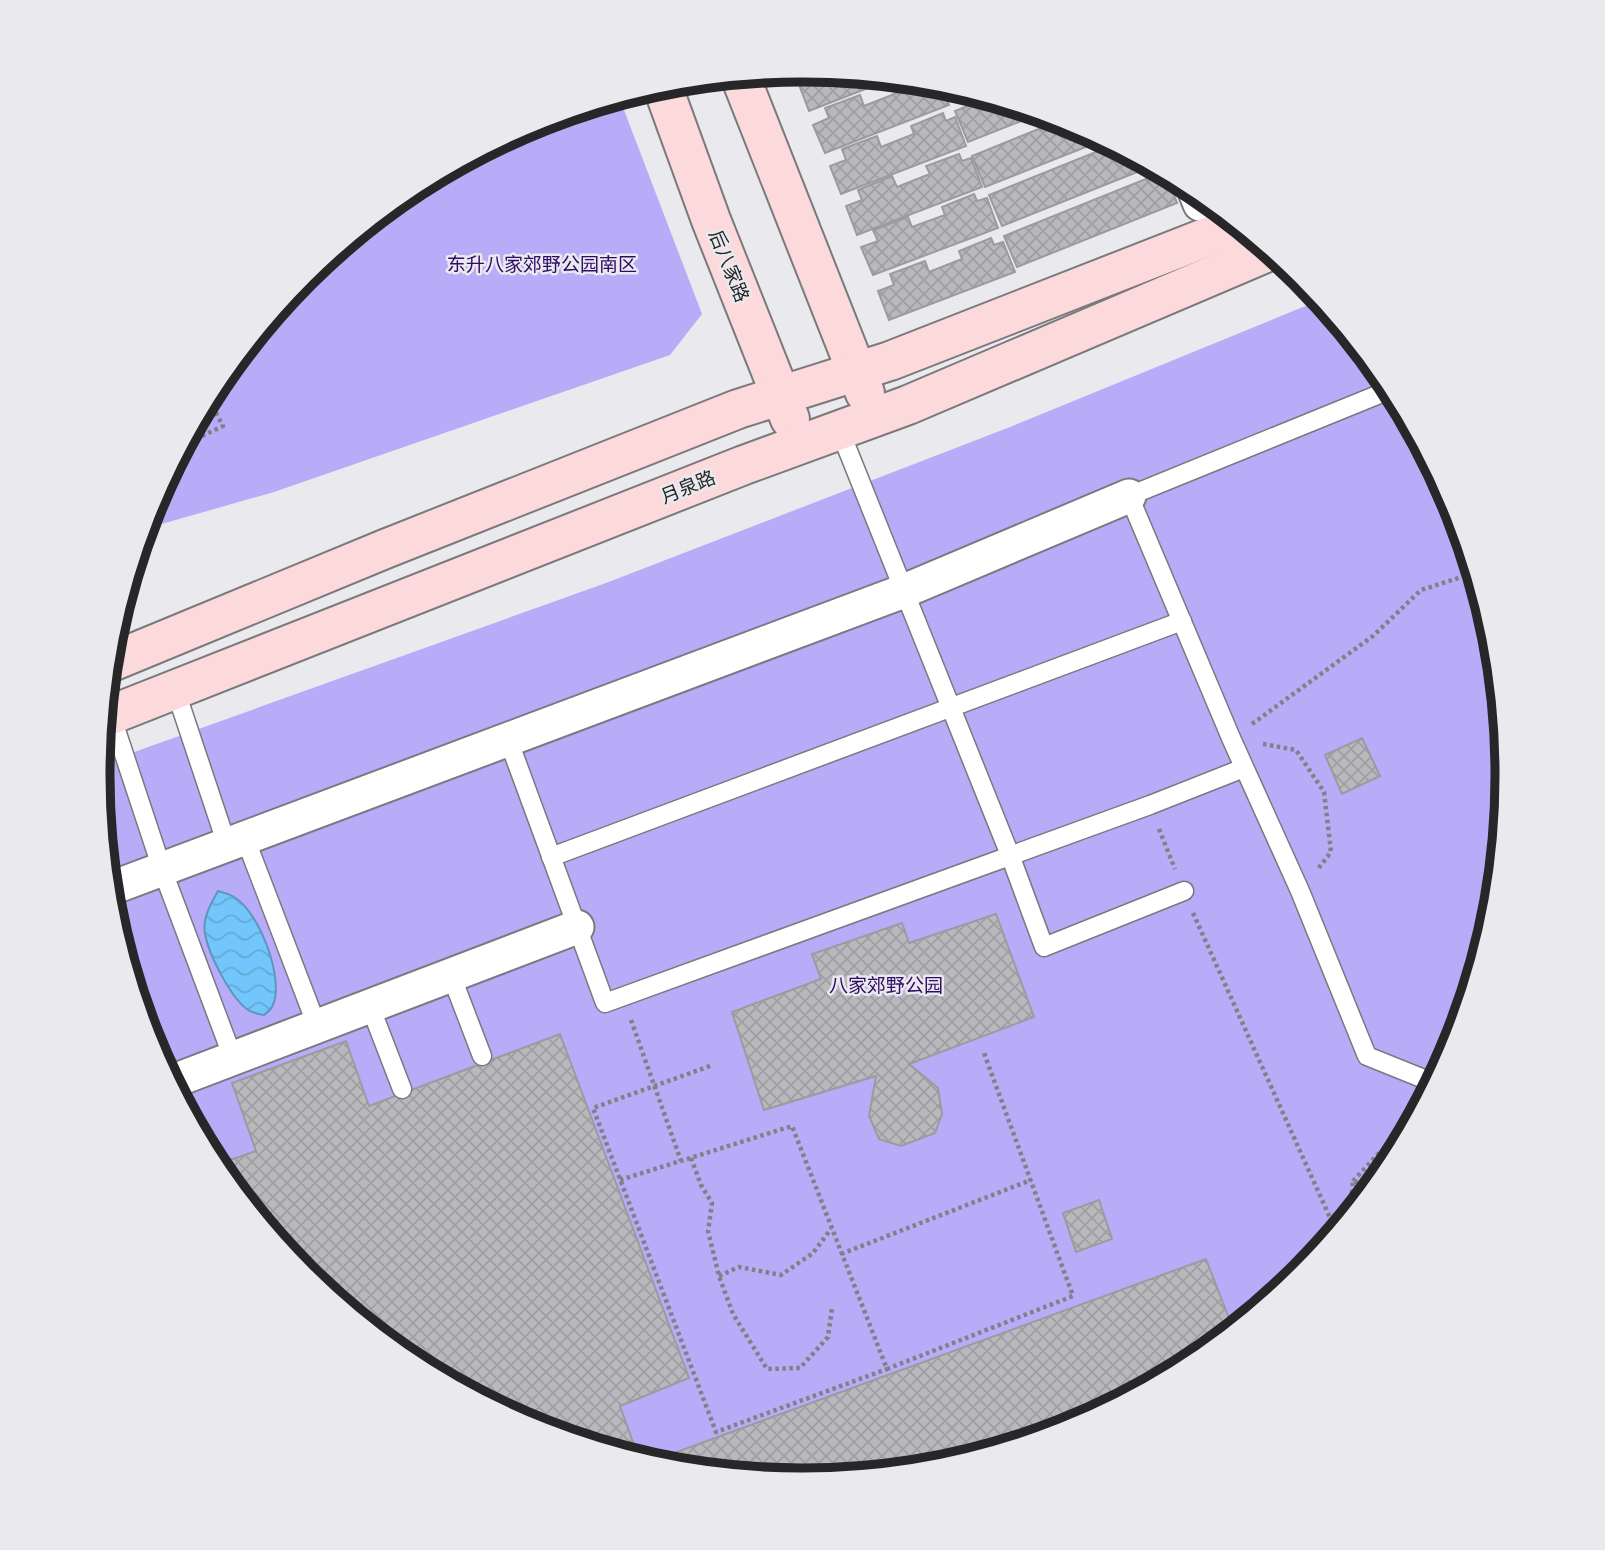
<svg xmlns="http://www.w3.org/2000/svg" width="1605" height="1550" font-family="'DM Sans','Noto Sans SC',sans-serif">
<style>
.green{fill:#b8abf8}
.water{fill:url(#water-waves);stroke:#5c96bc;stroke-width:2}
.building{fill:url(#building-cross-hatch);stroke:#9b9b9f;stroke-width:2}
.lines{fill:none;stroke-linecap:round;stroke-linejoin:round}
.service-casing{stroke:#7a797e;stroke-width:21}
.minor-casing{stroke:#7a797e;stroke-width:37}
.secondary-casing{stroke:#7a797e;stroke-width:42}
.path{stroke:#818185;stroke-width:4.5;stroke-dasharray:3.5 3.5;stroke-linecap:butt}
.service{stroke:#fff;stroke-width:18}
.minor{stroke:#fff;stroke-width:33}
.secondary{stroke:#fcd9da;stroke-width:38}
.labels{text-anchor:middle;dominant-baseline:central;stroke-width:5;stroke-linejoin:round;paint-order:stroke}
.park-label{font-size:19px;fill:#2f0c67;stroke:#e9e9ee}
.street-label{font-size:19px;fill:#272729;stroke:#e9e9ee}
.rim{fill:none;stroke:#272729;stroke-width:9}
</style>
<defs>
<pattern id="water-waves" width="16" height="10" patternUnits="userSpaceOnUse" patternTransform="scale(1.75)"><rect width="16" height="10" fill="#72c6fb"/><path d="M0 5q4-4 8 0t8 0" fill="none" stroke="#63aad7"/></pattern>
<pattern id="building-cross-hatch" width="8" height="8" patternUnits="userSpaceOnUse" patternTransform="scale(1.75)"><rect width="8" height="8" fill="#b9b8bd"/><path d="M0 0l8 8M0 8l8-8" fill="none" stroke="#9f9ea2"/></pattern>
</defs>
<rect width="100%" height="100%" fill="#e9e9ee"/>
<!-- green -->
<g class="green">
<polygon points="619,97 702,314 670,355 274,492 144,529 151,505 217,383 304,276 411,189 533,124"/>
<polygon points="1320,300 1389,384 1454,506 1494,638 1507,775 1494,913 1454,1045 1388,1167 1301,1274 1194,1361 1072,1426 940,1467 803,1480 665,1466 532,1426 410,1361 304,1273 216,1166 151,1044 111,912 98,775 98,765 606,583 1010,427"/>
</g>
<!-- water -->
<path class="water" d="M218 891C223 893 230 894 234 897 259 911 286 981 272 1007 270 1011 266 1013 264 1015 259 1014 252 1013 248 1010 231 998 208 954 205 933 202 918 211 904 218 891Z"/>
<!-- building -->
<g class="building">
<polygon points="811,71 891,79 809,111 798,82 813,76"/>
<polygon points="906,80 941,84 949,105 825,153 813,125 829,118 825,108 860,95 864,106 897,93 894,85"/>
<polygon points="947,85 971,93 952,101"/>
<polygon points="987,98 1039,114 968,142 955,111"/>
<polygon points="943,113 946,121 955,117 966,146 841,194 830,166 846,160 842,149 877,136 881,147 914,134 911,126"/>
<polygon points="1061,120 1073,124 1103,140 985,187 972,156"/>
<polygon points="1113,145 1152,166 1002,226 989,195"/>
<polygon points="959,154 962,161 971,158 982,187 857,235 846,206 862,200 858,190 892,176 897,187 930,174 926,166"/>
<polygon points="1163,172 1166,174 1177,203 1017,267 1004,236"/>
<polygon points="974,194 977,201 987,198 998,228 873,275 861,247 878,241 873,230 908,217 912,227 945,215 942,207"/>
<polygon points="991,238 994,245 1003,242 1015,272 889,320 878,291 894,285 890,274 925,261 929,272 962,259 959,251"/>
<polygon points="1362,738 1380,776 1342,794 1325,755"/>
<polygon points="996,914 1034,1017 909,1064 938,1088 942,1114 935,1133 901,1146 879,1139 869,1116 876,1076 764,1110 732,1012 821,979 812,954 902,923 909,943"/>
<polygon points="560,1034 689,1378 620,1406 639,1459 553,1433 552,1430 532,1426 410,1361 304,1273 216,1165 256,1151 232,1083 346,1041 369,1106"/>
<polygon points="1099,1200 1112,1239 1076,1252 1063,1213"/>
<polygon points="1206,1259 1233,1329 1194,1361 1072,1426 940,1467 802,1480 665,1466 649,1462"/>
</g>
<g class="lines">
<!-- service casing -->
<g class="service-casing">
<g id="service">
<polyline points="1392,389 1129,496 1231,738 1300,891 1367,1056 1434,1083"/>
<polyline points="840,431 1010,855 1044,947 1184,891"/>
<polyline points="175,689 227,845"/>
<polyline points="111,715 162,869 233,1058"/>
<polyline points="508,739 605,1003 1150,805 1244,768"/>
<polyline points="245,838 317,1026"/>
<polyline points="551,857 1182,621"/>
<polyline points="451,975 482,1056"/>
<polyline points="370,1006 402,1089"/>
</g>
</g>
<!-- minor casing -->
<g class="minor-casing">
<g id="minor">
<polyline points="1194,189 1200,204"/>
<polyline points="109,889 904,591 1129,496"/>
<polyline points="171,1082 577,927"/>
</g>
</g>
<!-- secondary casing -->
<g class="secondary-casing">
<g id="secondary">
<polyline points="740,76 865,393"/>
<polyline points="662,85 711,220 790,419"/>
<polyline points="109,663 385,549 738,409 890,361 1238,225"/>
<polyline points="103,718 744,465 908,405 1270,251"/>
</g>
</g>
<!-- path -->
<g class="path">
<polyline points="183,445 223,426 208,398"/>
<polyline points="1252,724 1373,636 1421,590 1474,573"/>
<polyline points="1263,744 1296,750 1324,792 1331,852 1318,869"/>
<polyline points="1159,829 1175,869"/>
<polyline points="1193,913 1336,1231"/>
<polyline points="631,1020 681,1161"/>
<polyline points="710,1066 593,1108 716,1432 887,1369"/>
<polyline points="691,1158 701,1185 712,1203 708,1231 719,1276 733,1314 767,1369 800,1368 828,1337 832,1308"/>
<polyline points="620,1180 792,1126 887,1369 1073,1296 984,1053"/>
<polyline points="1353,1181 1378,1154 1406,1135"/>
<polyline points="1350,1214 1353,1181 1371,1188"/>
<polyline points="841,1254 1031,1180"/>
<polyline points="719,1276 739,1267 781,1275 813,1253 831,1229"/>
</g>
<!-- service -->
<use href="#service" class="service"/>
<!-- minor -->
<use href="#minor" class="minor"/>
<!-- secondary -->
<use href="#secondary" class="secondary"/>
</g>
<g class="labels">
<!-- park labels -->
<g class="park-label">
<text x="542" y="264">东升八家郊野公园南区</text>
<text x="886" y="985">八家郊野公园</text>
</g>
<!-- street labels -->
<g class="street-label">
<text transform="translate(729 266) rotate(68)">后八家路</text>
<text transform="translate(688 487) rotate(-22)">月泉路</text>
</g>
</g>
<!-- crop -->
<path d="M0 0H1605V1550H0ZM802 82H803A692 692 0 0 1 1495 774V776A692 692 0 0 1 803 1468H802A692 692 0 0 1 110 776V774A692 692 0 0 1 802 82Z" fill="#e9e9ee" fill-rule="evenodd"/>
<path class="rim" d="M802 82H803A692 692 0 0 1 1495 774V776A692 692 0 0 1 803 1468H802A692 692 0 0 1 110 776V774A692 692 0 0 1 802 82Z"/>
</svg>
